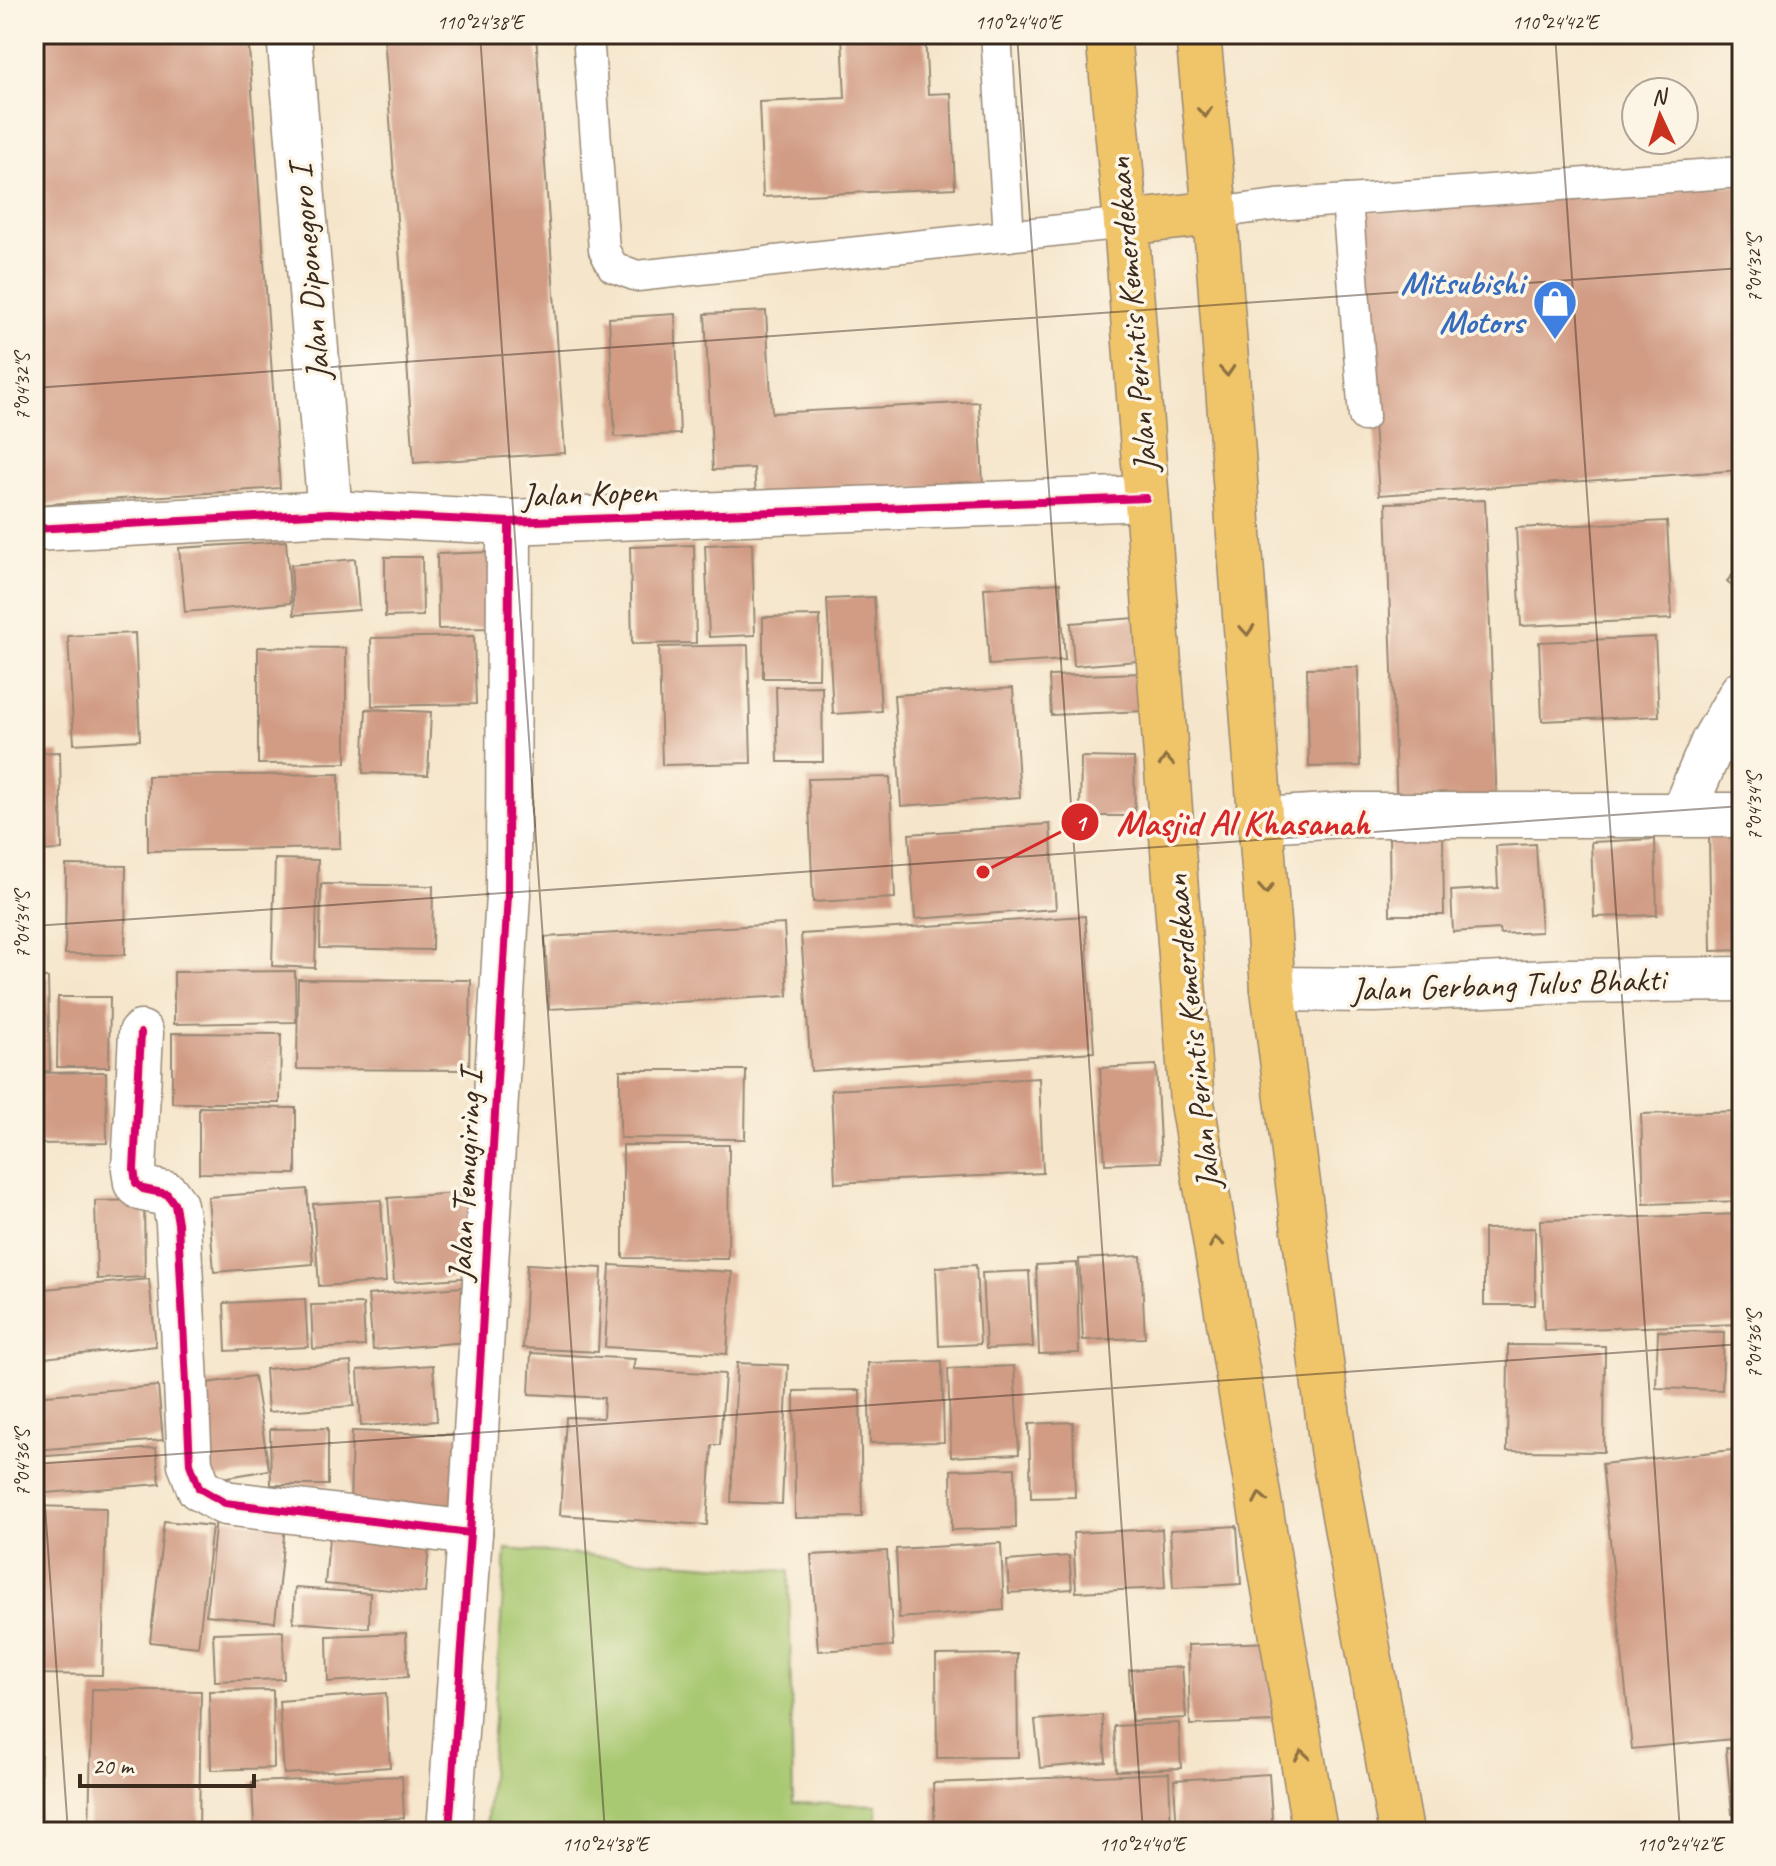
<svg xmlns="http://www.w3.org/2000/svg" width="1776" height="1866" font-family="Caveat,sans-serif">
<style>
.green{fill:#a8c871;stroke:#727948;stroke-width:2}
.building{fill:#d19b84}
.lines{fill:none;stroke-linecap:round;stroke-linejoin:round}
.service-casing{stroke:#988874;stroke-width:33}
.minor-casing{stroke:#988874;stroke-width:47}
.trunk-casing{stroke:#988874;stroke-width:47}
.service{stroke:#fff;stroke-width:30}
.minor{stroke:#fff;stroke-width:44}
.trunk{stroke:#f0c469;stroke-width:44}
.cycleway-casing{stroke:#fcf5e5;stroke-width:13}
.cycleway{stroke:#d6006c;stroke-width:8}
.oneway{stroke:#8c6f40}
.ticks{fill:none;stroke:#3b2a1e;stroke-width:2;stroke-opacity:0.45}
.labels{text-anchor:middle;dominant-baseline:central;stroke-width:7;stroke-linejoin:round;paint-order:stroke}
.street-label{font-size:34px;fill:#3b2a1e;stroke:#fcf5e5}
.shop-label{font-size:34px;font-weight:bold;fill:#366cbe;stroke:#fcf5e5;text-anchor:end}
.leader{fill:none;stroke:#d62828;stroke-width:3}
.callout-dot{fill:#d62828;stroke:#fcf5e5;stroke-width:3}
.mark-label{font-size:24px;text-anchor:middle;font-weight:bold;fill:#fff}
.callout-label{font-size:36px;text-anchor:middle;font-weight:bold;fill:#d62828;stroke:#fcf5e5;stroke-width:7;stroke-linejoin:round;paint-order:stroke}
.neatline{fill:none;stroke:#3b2a1e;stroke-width:3}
.ticks-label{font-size:20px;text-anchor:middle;fill:#3b2a1e}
</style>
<rect width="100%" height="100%" fill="#fcf5e5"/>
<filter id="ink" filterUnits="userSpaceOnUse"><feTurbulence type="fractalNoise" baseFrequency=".0125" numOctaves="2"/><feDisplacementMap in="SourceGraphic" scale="16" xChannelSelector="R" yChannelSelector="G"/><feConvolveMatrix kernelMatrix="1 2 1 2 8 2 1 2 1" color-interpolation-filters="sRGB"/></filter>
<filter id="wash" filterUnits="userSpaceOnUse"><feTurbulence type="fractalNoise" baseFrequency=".006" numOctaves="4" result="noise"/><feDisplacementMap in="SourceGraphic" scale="32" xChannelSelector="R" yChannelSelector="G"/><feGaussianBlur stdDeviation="1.8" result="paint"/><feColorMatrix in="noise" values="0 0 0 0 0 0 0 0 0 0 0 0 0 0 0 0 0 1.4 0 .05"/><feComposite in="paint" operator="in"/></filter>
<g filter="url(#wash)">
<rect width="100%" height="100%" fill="#f5e5ca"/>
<!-- green -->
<polygon class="green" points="506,1549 789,1571 793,1803 877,1805 877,1832 486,1832"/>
<g id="blocks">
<!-- building -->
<g class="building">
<polygon points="34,34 248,34 280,488 34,505"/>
<polygon points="384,34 536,34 565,453 414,463"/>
<polygon points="842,34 925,34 928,94 951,93 955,188 763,197 759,102 845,98"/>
<polygon points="1742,185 1742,470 1379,495 1359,212"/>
<polygon points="766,311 772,413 979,402 983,485 756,496 754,468 713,470 705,314"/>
<polygon points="675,314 680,434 615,437 609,318"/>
<polygon points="1485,500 1497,806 1397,810 1386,503"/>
<polygon points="1667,521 1672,619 1521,626 1516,528"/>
<polygon points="286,541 291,603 185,612 179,548"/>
<polygon points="752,543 755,635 709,637 705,545"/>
<polygon points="694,545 696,643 632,644 630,547"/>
<polygon points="493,552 494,628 438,629 437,554"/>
<polygon points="385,557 422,557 423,616 385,617"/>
<polygon points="355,559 359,610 294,615 291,565"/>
<polygon points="1742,565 1742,596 1727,581"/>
<polygon points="1060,583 1065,660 989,665 984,588"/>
<polygon points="874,597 881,711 833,714 827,599"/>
<polygon points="820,616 819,678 763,678 763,617"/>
<polygon points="1148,617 1151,660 1074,666 1071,623"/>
<polygon points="135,633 140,740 74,744 68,636"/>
<polygon points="474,636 476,704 372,706 371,638"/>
<polygon points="1655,637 1659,716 1542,721 1539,642"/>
<polygon points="748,645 751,763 662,765 659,647"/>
<polygon points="258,647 346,648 346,763 258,764"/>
<polygon points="1358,667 1360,766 1309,767 1307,668"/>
<polygon points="1143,673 1145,711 1051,715 1049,676"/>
<polygon points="822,686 823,762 778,762 776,687"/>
<polygon points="1013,688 1020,797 901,806 894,695"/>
<polygon points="366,709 431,712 428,775 363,773"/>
<polygon points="1742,729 1742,799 1737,800 1731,730"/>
<polygon points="60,752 62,850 34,851 34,753"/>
<polygon points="1081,757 1134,758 1135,816 1080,816"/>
<polygon points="339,774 340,848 148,851 148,776"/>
<polygon points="890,777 895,898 813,902 808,779"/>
<polygon points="1050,824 1056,909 915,919 909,834"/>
<polygon points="1443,833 1444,915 1390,915 1389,834"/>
<polygon points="1742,836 1742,950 1711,951 1709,837"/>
<polygon points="1655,839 1657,915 1594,917 1591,842"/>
<polygon points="1536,844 1541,932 1500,934 1499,929 1453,932 1451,891 1498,888 1496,846"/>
<polygon points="275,859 318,860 315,968 272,966"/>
<polygon points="66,865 126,866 125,955 65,954"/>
<polygon points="321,884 433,886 432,950 320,948"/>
<polygon points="1085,916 1094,1052 811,1071 801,934"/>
<polygon points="784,924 788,996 549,1009 545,937"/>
<polygon points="295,971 296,1022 174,1024 174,972"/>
<polygon points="34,978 48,978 50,1071 34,1071"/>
<polygon points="298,979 471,980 469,1070 297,1069"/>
<polygon points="58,997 110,997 109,1067 57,1067"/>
<polygon points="172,1033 281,1034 280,1103 172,1103"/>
<polygon points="1156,1065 1161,1162 1105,1164 1100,1068"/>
<polygon points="620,1070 746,1070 745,1139 620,1138"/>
<polygon points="106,1072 107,1143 36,1144 35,1073"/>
<polygon points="1039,1078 1043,1173 835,1183 831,1090"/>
<polygon points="199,1107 296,1108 296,1174 199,1173"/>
<polygon points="1742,1111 1742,1201 1644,1204 1641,1114"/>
<polygon points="623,1145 729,1145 728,1259 623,1258"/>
<polygon points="307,1189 313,1264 214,1272 208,1197"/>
<polygon points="469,1192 475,1277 394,1283 388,1198"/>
<polygon points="144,1200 145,1277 97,1279 95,1201"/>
<polygon points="381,1200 386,1282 319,1286 313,1204"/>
<polygon points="1742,1214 1742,1324 1544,1330 1540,1220"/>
<polygon points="1535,1228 1535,1305 1484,1305 1484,1229"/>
<polygon points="1141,1256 1145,1338 1083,1340 1079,1259"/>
<polygon points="1077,1263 1079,1353 1039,1354 1036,1265"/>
<polygon points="527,1264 602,1268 598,1352 523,1348"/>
<polygon points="610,1265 732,1272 727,1354 605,1347"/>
<polygon points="976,1265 980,1344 939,1346 936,1267"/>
<polygon points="1029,1271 1033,1347 986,1349 982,1273"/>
<polygon points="149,1279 156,1346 34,1359 34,1290"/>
<polygon points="472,1286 477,1341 373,1350 368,1295"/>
<polygon points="305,1299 308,1347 226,1351 224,1303"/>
<polygon points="363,1304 365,1346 313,1349 311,1305"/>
<polygon points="1658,1331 1724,1332 1722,1390 1656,1388"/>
<polygon points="1508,1345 1605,1346 1604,1452 1507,1451"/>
<polygon points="531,1353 635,1359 633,1369 725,1374 720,1445 712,1445 707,1525 560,1515 566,1417 603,1418 604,1398 529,1394"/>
<polygon points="942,1361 944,1442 870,1443 868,1363"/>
<polygon points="351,1362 354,1406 268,1412 265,1369"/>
<polygon points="737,1363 788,1365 782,1504 731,1502"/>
<polygon points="433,1365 437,1421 361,1426 358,1370"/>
<polygon points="1014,1366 1019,1454 951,1457 948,1369"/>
<polygon points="254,1376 269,1470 210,1480 194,1385"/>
<polygon points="158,1386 163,1440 34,1450 34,1396"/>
<polygon points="860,1390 862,1517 795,1518 794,1391"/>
<polygon points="1073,1422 1075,1497 1031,1498 1029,1424"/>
<polygon points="328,1428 328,1485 271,1485 270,1429"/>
<polygon points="352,1431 462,1435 459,1509 350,1505"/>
<polygon points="156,1448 160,1484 34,1494 34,1457"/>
<polygon points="1741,1449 1742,1738 1632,1749 1602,1464"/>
<polygon points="1015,1468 1016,1528 952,1530 951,1470"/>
<polygon points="34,1506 106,1508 102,1675 34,1674"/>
<polygon points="216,1518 285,1526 275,1622 206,1615"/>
<polygon points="164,1521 212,1526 198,1647 150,1642"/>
<polygon points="330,1526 430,1533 425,1593 325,1584"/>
<polygon points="1237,1526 1241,1584 1173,1588 1170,1530"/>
<polygon points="1162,1529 1165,1588 1076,1592 1073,1533"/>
<polygon points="1001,1543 1004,1610 899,1618 896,1549"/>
<polygon points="887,1551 893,1646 818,1651 811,1555"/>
<polygon points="1069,1556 1072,1589 1009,1593 1007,1561"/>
<polygon points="295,1588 370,1593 369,1628 293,1622"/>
<polygon points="283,1631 284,1679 215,1681 213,1633"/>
<polygon points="406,1633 408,1677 328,1682 327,1636"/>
<polygon points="1273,1642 1275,1722 1190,1725 1188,1645"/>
<polygon points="1017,1654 1018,1757 937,1758 936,1655"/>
<polygon points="1182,1667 1186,1718 1132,1721 1129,1670"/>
<polygon points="92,1689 201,1691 199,1832 89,1832"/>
<polygon points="273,1690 274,1768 211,1770 209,1691"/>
<polygon points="386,1693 390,1767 284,1774 279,1701"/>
<polygon points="34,1707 42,1707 39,1832 34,1832"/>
<polygon points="1102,1715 1106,1762 1040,1768 1035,1720"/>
<polygon points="1179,1723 1181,1768 1116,1771 1114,1726"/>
<polygon points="1742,1746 1742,1813 1732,1814 1726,1748"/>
<polygon points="1169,1773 1171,1832 935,1832 933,1783"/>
<polygon points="1269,1774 1273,1832 1177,1832 1174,1780"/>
<polygon points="402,1776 404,1818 254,1824 252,1782"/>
</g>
</g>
</g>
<g filter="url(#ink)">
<use href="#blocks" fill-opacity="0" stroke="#988874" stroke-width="2"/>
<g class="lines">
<!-- service casing -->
<g class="service-casing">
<g id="service">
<polyline points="588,34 604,250 613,267 637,276 1126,223"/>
<polyline points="996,34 1009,236"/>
<polyline points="1347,200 1742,172"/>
<polyline points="1215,213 1276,205 1347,200 1364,416"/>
</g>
</g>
<!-- minor casing -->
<g class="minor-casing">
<g id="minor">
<polyline points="289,34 330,513"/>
<polyline points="34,529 330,513 509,522 1146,498"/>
<polyline points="1682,815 1713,742 1742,692"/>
<polyline points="1262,820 1343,815 1742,815"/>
<polyline points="1273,989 1375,990 1570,981 1742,979"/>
<polyline points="141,1033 134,1169 136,1183 143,1189 167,1194 175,1205 178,1223 190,1464 199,1488 225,1503 470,1533"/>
<polyline points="449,1832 470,1533 508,895 509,522"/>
</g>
</g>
<!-- trunk casing -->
<g class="trunk-casing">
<g id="trunk">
<polyline points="1108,34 1126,223 1192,1103 1315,1832"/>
<polyline points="1198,34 1215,213 1273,989 1332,1448 1401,1832"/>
<polyline points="1126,223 1215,213"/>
</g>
</g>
<!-- service -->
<use href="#service" class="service"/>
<!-- minor -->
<use href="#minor" class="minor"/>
<!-- trunk -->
<use href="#trunk" class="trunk"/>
<!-- cycleway casing -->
<g class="cycleway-casing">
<g id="cycleway">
<polyline points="34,529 330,513 509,522 1146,498"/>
<polyline points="141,1033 134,1169 136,1183 143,1189 167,1194 175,1205 178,1223 190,1464 199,1488 225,1503 470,1533"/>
<polyline points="449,1832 470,1533 508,895 509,522"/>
</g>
</g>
<!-- cycleway -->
<use href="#cycleway" class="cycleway"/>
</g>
<!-- one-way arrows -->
<defs><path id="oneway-chevron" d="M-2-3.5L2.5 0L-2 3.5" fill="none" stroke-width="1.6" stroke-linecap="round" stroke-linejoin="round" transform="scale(2)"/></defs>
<g class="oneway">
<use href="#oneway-chevron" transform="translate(1205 112) rotate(84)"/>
<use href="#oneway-chevron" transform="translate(1227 371) rotate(86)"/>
<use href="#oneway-chevron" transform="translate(1247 630) rotate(86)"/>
<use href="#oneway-chevron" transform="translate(1166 761) rotate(-94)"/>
<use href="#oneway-chevron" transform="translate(1266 889) rotate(86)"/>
<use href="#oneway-chevron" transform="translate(1216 1242) rotate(-100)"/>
<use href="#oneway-chevron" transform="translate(1260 1498) rotate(-100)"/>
<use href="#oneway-chevron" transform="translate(1302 1755) rotate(-99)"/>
</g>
</g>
<!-- ticks -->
<path class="ticks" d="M480 34 605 1832M1017 34 1143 1832M1555 34 1680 1832M34 388 1742 268M34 926 1742 806M34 1350 68 1832M34 1464 1742 1344"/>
<!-- icons -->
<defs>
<g id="shop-pin" transform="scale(2.3)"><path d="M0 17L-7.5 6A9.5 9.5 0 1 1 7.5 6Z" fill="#3f7fe0" stroke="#fcf5e5"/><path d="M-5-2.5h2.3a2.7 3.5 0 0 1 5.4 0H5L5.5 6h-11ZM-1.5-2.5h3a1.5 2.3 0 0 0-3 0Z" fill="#fff"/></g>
</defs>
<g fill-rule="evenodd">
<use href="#shop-pin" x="1555" y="302"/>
</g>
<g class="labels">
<!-- street labels -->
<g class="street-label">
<text transform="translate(309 273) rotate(-95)">Jalan Diponegoro I</text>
<text transform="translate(1132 315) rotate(-95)">Jalan Perintis Kemerdekaan</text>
<text transform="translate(589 493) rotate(-2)">Jalan Kopen</text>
<text transform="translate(1508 984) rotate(-2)">Jalan Gerbang Tulus Bhakti</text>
<text transform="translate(1192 1032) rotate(-96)">Jalan Perintis Kemerdekaan</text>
<text transform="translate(465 1176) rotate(-87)">Jalan Temugiring I</text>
</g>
<!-- shop labels -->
<g class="shop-label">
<text x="1524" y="282">Mitsubishi<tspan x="1524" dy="39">Motors</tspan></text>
</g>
</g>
<!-- callouts -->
<path class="leader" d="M983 872L1080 822"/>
<g class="callout-dot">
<circle cx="983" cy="872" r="8"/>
<circle cx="1080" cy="822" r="20"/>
</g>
<g class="mark-label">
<text x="1080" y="831">1</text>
</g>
<g class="callout-label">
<text x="1243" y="835">Masjid Al Khasanah</text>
</g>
<!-- margin -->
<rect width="1776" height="1866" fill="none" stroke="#fcf5e5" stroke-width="88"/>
<!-- north arrow -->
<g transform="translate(1660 116) rotate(356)"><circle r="38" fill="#fcf5e5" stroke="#afa495" stroke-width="2"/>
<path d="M0-6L14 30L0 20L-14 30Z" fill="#c8321e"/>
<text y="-12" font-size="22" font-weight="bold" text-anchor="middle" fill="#3b2a1e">N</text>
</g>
<!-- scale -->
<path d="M80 1774v12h174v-12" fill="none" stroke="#3b2a1e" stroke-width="4"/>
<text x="92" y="1774" font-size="24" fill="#3b2a1e" stroke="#fcf5e5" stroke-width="6" paint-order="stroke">20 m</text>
<rect x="44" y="44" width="1688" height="1778" class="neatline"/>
<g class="ticks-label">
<text x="480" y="29">110°24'38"E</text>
<text x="1018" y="29">110°24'40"E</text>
<text x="1555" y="29">110°24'42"E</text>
<text transform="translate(1754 269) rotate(-90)" y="7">7°04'32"S</text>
<text transform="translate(22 387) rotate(-90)" y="7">7°04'32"S</text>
<text transform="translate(1754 807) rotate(-90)" y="7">7°04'34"S</text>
<text transform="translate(22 925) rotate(-90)" y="7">7°04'34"S</text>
<text transform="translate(1754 1345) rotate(-90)" y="7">7°04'36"S</text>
<text transform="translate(22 1463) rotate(-90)" y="7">7°04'36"S</text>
<text x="605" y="1851">110°24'38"E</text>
<text x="1142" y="1851">110°24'40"E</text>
<text x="1680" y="1851">110°24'42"E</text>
</g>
</svg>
